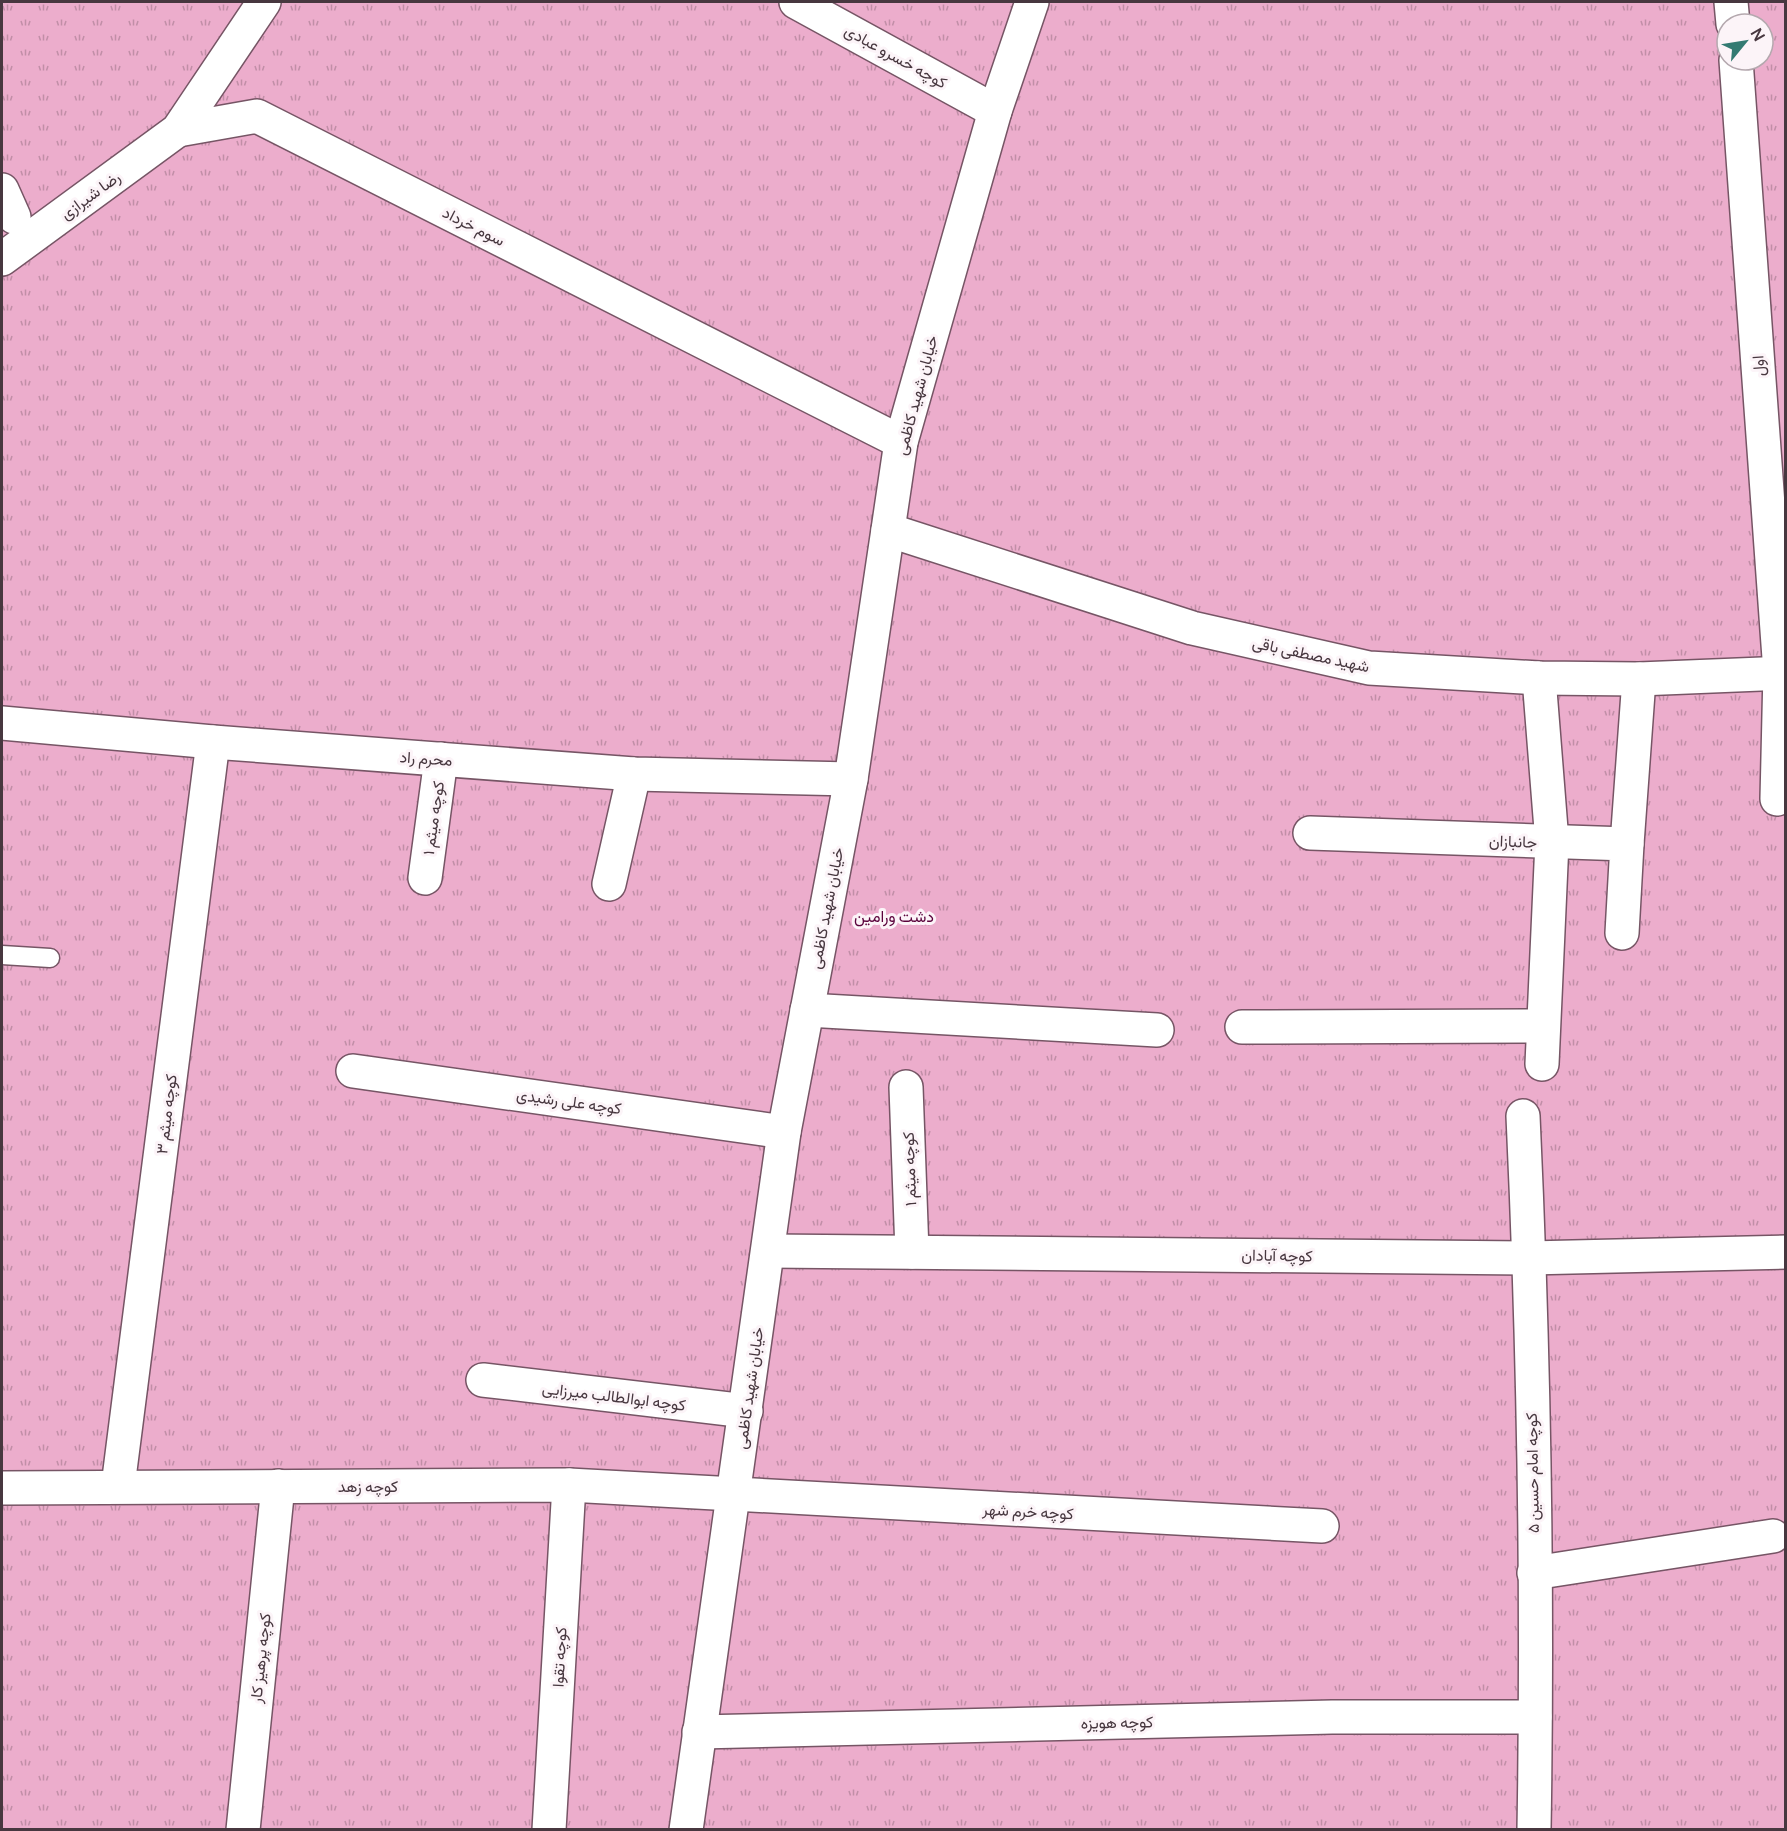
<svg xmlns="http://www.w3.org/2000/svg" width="1787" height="1831" font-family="Manrope,Vazirmatn,sans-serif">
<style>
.park{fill:url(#park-tufts);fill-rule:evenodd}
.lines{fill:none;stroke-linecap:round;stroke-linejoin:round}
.lane-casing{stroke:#765565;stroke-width:21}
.street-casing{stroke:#765565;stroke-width:36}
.lane{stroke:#fff;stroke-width:18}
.street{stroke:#fff;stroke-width:33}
.labels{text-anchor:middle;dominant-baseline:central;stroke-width:6;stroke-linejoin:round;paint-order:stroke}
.street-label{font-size:16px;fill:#47373f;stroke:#fcf4f8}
.park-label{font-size:16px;fill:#5b033c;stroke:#fcf4f8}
</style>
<defs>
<pattern id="park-tufts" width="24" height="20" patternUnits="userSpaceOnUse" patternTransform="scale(1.5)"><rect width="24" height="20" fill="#ecadcc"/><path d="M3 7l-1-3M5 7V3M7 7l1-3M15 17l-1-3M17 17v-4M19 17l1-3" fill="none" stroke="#c18ea7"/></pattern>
</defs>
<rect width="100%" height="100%" fill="#ffdfee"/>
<!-- park -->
<path class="park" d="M2 2H1785V1829L2 1830ZM1727 24H1763V60H1727Z"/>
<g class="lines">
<!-- lane casing -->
<g class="lane-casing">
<polyline id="lane" points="2,955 50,958"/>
</g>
<!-- street casing -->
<g class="street-casing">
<g id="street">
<polyline points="796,2 995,111"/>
<polyline points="1731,2 1733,24"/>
<polyline points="1736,60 1780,672 1777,799"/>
<polyline points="178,130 257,116 901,442"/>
<polyline points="2,190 14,217"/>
<polyline points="2,259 178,130 264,2"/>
<polyline points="888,530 1192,628 1369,668 1539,678 1639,679 1786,673"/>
<polyline points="1539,678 1552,842 1542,1064"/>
<polyline points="2,723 213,742 634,774 851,779"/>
<polyline points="1310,833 1627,844 1622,933"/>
<polyline points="1627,844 1639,679"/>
<polyline points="425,878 441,759"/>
<polyline points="609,884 634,774"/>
<polyline points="807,1010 1157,1030"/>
<polyline points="1242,1027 1543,1026"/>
<polyline points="353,1071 784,1132"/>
<polyline points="906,1087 912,1252"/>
<path d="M1523 1116C1534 1353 1538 1592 1534 1830"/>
<polyline points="768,1251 1529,1258 1786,1252"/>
<polyline points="483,1380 746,1411"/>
<polyline points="118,1486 213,742"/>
<polyline points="2,1488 569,1485 1322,1526"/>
<polyline points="1534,1573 1773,1536"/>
<polyline points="699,1732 1332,1717 1535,1717"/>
<polyline points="243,1830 278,1486"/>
<polyline points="549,1830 569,1485"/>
<polyline points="686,1830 784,1132 851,779 901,442 995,111 1032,2"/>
</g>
</g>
<!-- lane -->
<use href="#lane" class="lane"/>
<!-- street -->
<use href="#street" class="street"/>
</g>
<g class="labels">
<!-- street labels -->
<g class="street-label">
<text transform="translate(896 56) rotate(29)">کوچه خسرو عبادی</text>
<text transform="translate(90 195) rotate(-36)">رضا شیرازی</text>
<text transform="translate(474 226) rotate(27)">سوم خرداد</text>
<text transform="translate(1758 366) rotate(-94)">اول</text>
<text transform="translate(916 395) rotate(-75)">خیابان شهید کاظمی</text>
<text transform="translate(1311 654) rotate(12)">شهید مصطفی باقی</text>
<text transform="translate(426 758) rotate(4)">محرم راد</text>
<text transform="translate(433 818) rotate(-82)">کوچه میثم ۱</text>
<text transform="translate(1513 841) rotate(2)">جانبازان</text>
<text transform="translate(826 908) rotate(-79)">خیابان شهید کاظمی</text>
<text transform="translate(569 1101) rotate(8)">کوچه علی رشیدی</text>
<text transform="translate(166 1114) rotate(-83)">کوچه میثم ۳</text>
<text transform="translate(909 1169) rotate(-92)">کوچه میثم ۱</text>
<text transform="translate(1277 1255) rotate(1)">کوچه آبادان</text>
<text transform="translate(749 1388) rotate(-82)">خیابان شهید کاظمی</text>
<text transform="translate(614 1396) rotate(7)">کوچه ابوالطالب میرزایی</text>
<text transform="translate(1532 1473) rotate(-91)">کوچه امام حسین ۵</text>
<text x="368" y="1486">کوچه زهد</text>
<text transform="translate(1028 1511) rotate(3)">کوچه خرم شهر</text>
<text transform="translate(559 1657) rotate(-87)">کوچه تقوا</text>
<text transform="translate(260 1658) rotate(-84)">کوچه پرهیز کار</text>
<text transform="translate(1117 1722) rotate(-1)">کوچه هویزه</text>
</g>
<!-- park labels -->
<g class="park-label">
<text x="894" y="916">دشت ورامین</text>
</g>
</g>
<!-- border -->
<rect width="1787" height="1831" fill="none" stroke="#47373f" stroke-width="6"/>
<!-- north arrow -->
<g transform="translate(1745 42) rotate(60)"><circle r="28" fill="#fcf4f8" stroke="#b4a8ae" stroke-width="1.5"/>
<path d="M0-4.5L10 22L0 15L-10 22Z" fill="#337a72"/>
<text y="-9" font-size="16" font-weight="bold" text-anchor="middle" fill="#47373f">N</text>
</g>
</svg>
